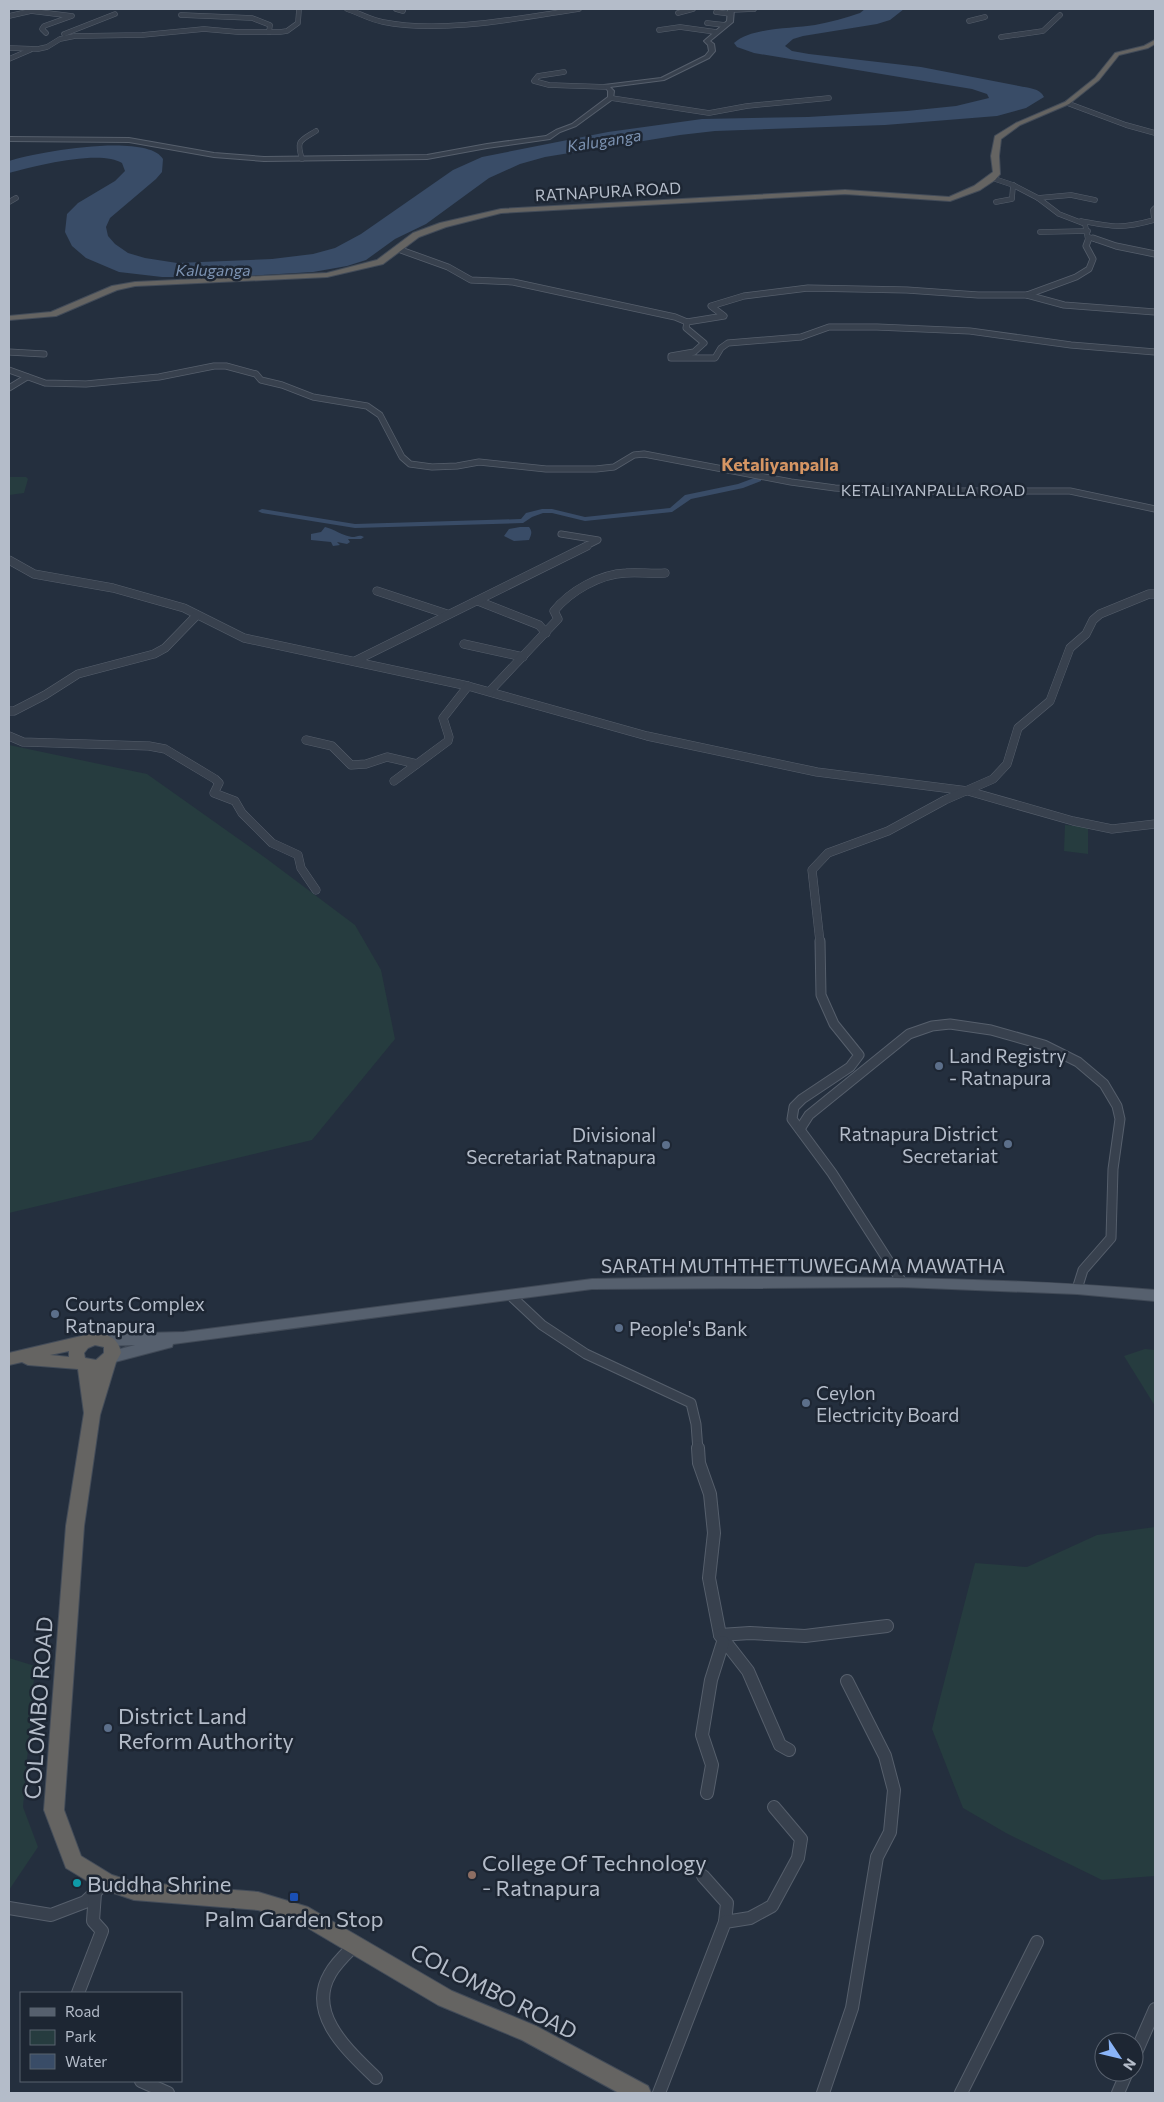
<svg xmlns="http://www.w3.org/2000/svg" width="1164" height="2102" font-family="Commissioner,sans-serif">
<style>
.green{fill:#263c3f}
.water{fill:#394c67}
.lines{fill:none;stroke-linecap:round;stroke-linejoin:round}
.canal{fill:#394c67;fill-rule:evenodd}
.minor-far4-casing{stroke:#565f6c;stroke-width:5.5}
.minor-far3-casing{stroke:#565f6c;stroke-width:7}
.minor-far2-casing{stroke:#565f6c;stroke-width:9}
.minor-far1-casing{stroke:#565f6c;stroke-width:11}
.minor-casing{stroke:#565f6c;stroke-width:14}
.tertiary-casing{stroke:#565f6c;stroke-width:2}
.primary-casing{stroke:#414a57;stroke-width:2}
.trunk-casing{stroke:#434c59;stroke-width:2}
.minor-far4{stroke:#38414e;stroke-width:4.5}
.minor-far3{stroke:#38414e;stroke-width:5.5}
.minor-far2{stroke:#38414e;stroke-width:8}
.minor-far1{stroke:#38414e;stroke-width:9}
.minor{stroke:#38414e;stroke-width:12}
.tertiary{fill:#38414e;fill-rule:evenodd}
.primary{fill:#56606e;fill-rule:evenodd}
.trunk{fill:#656462;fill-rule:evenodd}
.service-dot{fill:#5c6f8a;stroke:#1d2633;stroke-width:2}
.education-dot{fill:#8d6e63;stroke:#1d2633;stroke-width:2}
.culture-dot{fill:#0f9aa8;stroke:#1d2633;stroke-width:2}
.transit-dot{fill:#1a4fb4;stroke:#1d2633;stroke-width:2}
.labels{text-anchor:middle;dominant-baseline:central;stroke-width:5;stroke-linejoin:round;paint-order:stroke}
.far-water-label{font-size:16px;font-style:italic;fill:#7c92b1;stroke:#1d2633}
.far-street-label{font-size:16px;fill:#b4bcc9;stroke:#1d2633}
.far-quarter-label{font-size:18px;font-weight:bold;fill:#d59563;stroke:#1d2633}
.poi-label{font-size:19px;fill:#b4bcc9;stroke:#1d2633;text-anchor:start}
.street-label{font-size:19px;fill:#b4bcc9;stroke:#1d2633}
.near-street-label{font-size:22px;fill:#b4bcc9;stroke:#1d2633}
.near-poi-label{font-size:22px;fill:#b4bcc9;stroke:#1d2633;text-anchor:start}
</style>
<rect width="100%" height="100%" fill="#242f3e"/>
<!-- green -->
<g class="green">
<polygon points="9,477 26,477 28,479 24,493 9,495"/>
<polygon points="9,745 147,774 267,859 355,925 381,970 395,1039 312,1140 9,1213"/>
<polygon points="1065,825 1088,827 1088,854 1064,851"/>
<polygon points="1145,1349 1155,1350 1155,1406 1124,1356"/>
<polygon points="1155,1527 1155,1876 1102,1880 1006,1833 963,1808 932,1729 975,1563 1027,1567 1097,1535"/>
<polygon points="9,1658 35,1666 23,1807 38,1847 9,1890"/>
</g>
<!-- water -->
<g class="water">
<path d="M865 9H904L890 20 877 24 803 36 793 39 785 46 792 51 809 54 921 67 1019 86C1028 88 1040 88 1044 97L1026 108 997 116 885 125 715 131 680 135 545 157 520 164 489 178 426 224 395 239 366 260 347 266 313 272 229 277H162L119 272 86 258 72 246 65 232 67 214 78 203 115 181 125 171 122 163C101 149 34 166 9 173V161C35 152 148 132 163 159L162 172 156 179 110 218 106 227 108 236 115 244 128 253 145 258 177 263 272 259 313 254 335 248 361 234 453 170 482 157 608 132 702 119 808 117 907 111 956 106 989 98 987 94 972 89 754 53 737 47 734 43C752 27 791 29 815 25 831 22 846 18 860 13Z"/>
<path d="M325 527C334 529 343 536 352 537 357 537 359 534 364 537L361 539H348L350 542 347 544 337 542 340 545 333 546 331 542 311 540V534L321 532Z"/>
<path d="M520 527H529C533 532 531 535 529 540L514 541 504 536 509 529Z"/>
</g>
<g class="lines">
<!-- canal -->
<polygon class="canal" points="755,474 761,474 761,481 743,488 691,499 672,512 585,521 552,513 543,513 532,517 523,523 355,528 262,513 258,511 262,509 355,524 521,519 526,513 542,509 552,509 585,517 670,508 685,495 738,484 754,478"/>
<!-- minor-far4 casing -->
<g class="minor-far4-casing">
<g id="minor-far4">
<path d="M347 9C359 13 371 20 383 22 443 34 519 18 579 9"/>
<polyline points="396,9 403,11"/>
<polyline points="731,10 754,9"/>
<polyline points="716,12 731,14"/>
<polyline points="678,13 693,9"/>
<polyline points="181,15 252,18 270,25 269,32"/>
<polyline points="9,16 31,11 72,16 44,26 42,29 46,33"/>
<polyline points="969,21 985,17"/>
<polyline points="707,23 725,25"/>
<polyline points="659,30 680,27 716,32"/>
<polyline points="64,34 115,14"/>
<polyline points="1001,37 1043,31 1060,15"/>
<polyline points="9,48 38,49 47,47 60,39 75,36 142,35 204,29 238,32 280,32 287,31 298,23 299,9"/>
<polyline points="9,59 30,50"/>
<polyline points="564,72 538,76 534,81 549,85 607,87"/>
<polyline points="611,98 709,113 747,106 829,98"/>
<polyline points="1067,103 1126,125 1155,133"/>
<path d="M302 159C296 140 300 141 316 131"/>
<polyline points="992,178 1013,185 1038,198 1059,214 1085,224 1088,240"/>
<polyline points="1038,198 1071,195 1095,200"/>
<polyline points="9,202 16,198"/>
<polyline points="996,202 1012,199 1013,185"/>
<path d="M1081 221C1113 227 1122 229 1154 220L1153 210 1155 208"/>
<polyline points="1040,232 1088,231"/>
<polyline points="1089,237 1097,240"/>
</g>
</g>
<!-- minor-far3 casing -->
<g class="minor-far3-casing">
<g id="minor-far3">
<polyline points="1089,238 1086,246 1093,259 1089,269 1076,277 1027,295 978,295 907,290 808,288 744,296 711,306 724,316 687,322 686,328 704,343 694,352 671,356 671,358 715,358 721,348 728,343 801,337 829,327 877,327 970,331 1071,345 1155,352"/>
<polyline points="1093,238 1116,246 1155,254"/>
<polyline points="398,249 448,267 471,280 513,282 675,317 687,322"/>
<polyline points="1027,295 1064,305 1155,312"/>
<polyline points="9,352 44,354"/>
<polyline points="9,370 45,383 86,384 159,377 214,366 226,366 256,374 261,380 282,385 313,397 367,406 380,415 402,457 410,464 432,467 457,466 479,462 546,469 596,469 614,467 634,455 644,454 791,482 835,488 891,491 1070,491 1155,509"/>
<polyline points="9,388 27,377"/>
<polyline points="561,534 598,540 584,547"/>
</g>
</g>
<!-- minor-far2 casing -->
<g class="minor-far2-casing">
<g id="minor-far2">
<polyline points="9,560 34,574 113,588 184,608 244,638 468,686 647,736 817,772 968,791 1073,821 1112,829 1155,824"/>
<polyline points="377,591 447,614"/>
<polyline points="478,601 539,625 546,633"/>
<polyline points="464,644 523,657"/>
<polyline points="355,661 587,546"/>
<path d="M490 691 558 619 554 611C570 591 600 574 626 573 639 572 652 574 665 573"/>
<polyline points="9,711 14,711 45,695 78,674 154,654 165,648 197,615"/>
<polyline points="9,736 23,742 149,746 165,749 215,779 219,783 214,793 235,801 242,813 272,843 298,855 301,868 316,890"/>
<polyline points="306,740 332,746 351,765 366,764 387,757 417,764"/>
<polyline points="394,781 448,741 449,737 443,718 468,686"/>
<polyline points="820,942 812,870 828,853 888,831 945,800 993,779 1007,764 1018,728 1050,701 1070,648 1086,634 1093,620 1100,614 1149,594 1155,594"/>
</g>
</g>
<!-- minor-far1 casing -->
<g class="minor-far1-casing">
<g id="minor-far1">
<polyline points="820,941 821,995 834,1024 859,1055 850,1067 802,1099 794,1107 792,1119 832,1173 902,1282"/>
<polyline points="800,1129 809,1115 909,1034 932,1026 950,1024 991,1030 1044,1045 1078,1062 1104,1084 1117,1106 1120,1119 1113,1169 1111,1238 1083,1270 1077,1289"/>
<polyline points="510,1295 542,1325 586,1354 691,1403 696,1424 698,1450"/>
</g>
</g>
<!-- minor casing -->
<g class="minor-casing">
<g id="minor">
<polyline points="698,1448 699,1463 710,1494 714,1533 709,1578 720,1635 748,1671 780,1745 789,1750"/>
<polyline points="720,1635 750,1633 805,1636 887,1626"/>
<polyline points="707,1793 712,1765 702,1735 711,1680 723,1642"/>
<polyline points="703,1876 727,1903 725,1922"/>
<polyline points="9,1908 51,1915 85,1902 106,1882"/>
<path d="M355 1945C346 1954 336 1963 330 1974 306 2015 350 2052 376 2078"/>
<polyline points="78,1993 102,1931 93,1921 95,1893"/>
<polyline points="1134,2057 1155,2009"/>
<polyline points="141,2081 168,2093"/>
<polyline points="659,2093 725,1922 750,1918 772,1906 798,1858 801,1839 774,1807"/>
<polyline points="823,2093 852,2008 877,1857 890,1832 894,1790 885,1756 847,1681"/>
<polyline points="961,2093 1037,1942"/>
<polyline points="1118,2093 1127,2072"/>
</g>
</g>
<!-- tertiary casing -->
<g class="tertiary-casing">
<polygon id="tertiary" points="728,9 734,9 733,22 710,41 714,44 715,51 709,58 664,80 610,87 614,91 613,99 576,126 560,132 550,139 487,148 427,159 264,161 214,157 129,142 9,141 9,137 129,138 214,153 264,157 427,155 487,144 546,136 556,130 572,124 608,97 608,91 604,85 661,78 705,56 709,51 708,45 704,41 727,21"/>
</g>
<!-- primary casing -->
<g class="primary-casing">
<path id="primary" d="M698 1277C851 1277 1003 1277 1155 1290V1301L1077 1294 902 1287 592 1289 173 1344 172 1347 111 1363 105 1361 103 1357 105 1353 135 1345 105 1346 99 1344 97 1340 99 1336 105 1334 184 1332 592 1279Z"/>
</g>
<!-- trunk casing -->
<g class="trunk-casing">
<g id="trunk">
<polygon points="1155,40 1155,44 1148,48 1119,55 1099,80 1069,104 1020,125 1001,139 999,156 1000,174 995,180 980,190 950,201 845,194 501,213 446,227 419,237 383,264 327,277 135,286 117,290 56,316 9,320 9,316 51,312 112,286 135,282 327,273 377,260 413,233 440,223 501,209 845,190 949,197 974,186 993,172 991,156 995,136 1016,123 1065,102 1095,78 1115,53 1144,46"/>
<path d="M94 1333C108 1334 119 1338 121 1353L116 1362 100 1415 84 1526 64 1810 81 1856 112 1875 134 1882 258 1892 308 1907 452 1991 536 2026 648 2086 651 2093H619L522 2040 438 2005 296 1921 258 1910 134 1900 99 1888 66 1868 44 1810 66 1526 84 1413 78 1369 28 1365 22 1362 9 1365V1353ZM95 1345 104 1347V1353L96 1360 85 1358 84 1353 88 1348ZM69 1351V1357L50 1355Z"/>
</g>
</g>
<!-- minor-far4 -->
<use href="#minor-far4" class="minor-far4"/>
<!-- minor-far3 -->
<use href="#minor-far3" class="minor-far3"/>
<!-- minor-far2 -->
<use href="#minor-far2" class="minor-far2"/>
<!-- minor-far1 -->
<use href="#minor-far1" class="minor-far1"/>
<!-- minor -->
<use href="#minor" class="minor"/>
<!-- tertiary -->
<use href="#tertiary" class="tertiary"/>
<!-- primary -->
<use href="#primary" class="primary"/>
<!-- trunk -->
<use href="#trunk" class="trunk"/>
</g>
<!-- markers -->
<g class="service-dot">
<circle cx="939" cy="1066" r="5"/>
<circle cx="1008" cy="1144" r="5"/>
<circle cx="666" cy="1145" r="5"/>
<circle cx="55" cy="1314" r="5"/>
<circle cx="619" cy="1328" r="5"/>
<circle cx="806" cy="1403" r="5"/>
<circle cx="108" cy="1728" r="5"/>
</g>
<circle class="education-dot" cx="472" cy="1875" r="5"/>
<circle class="culture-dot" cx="77" cy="1883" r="5"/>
<rect class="transit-dot" x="289" y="1892" width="10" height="10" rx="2.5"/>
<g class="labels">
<!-- far-water labels -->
<g class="far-water-label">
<text transform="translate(604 140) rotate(-9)">Kaluganga</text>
<text x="213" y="269">Kaluganga</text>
</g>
<!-- far-street labels -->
<g class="far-street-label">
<text transform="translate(608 191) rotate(-3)">RATNAPURA ROAD</text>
<text x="933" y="489">KETALIYANPALLA ROAD</text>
</g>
<!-- far-quarter labels -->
<g class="far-quarter-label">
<text x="780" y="464">Ketaliyanpalla</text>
</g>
<!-- poi labels -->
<g class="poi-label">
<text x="949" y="1055">Land Registry<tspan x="949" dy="22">- Ratnapura</tspan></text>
<text x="998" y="1133" text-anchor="end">Ratnapura District<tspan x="998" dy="22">Secretariat</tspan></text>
<text x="656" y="1134" text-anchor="end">Divisional<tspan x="656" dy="22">Secretariat Ratnapura</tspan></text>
<text x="65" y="1303">Courts Complex<tspan x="65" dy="22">Ratnapura</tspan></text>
<text x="629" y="1328">People's Bank</text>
<text x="816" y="1392">Ceylon<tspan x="816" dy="22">Electricity Board</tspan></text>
</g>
<!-- street labels -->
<g class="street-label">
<text x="803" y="1265">SARATH MUTHTHETTUWEGAMA MAWATHA</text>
</g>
<!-- near-street labels -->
<g class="near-street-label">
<text transform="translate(38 1708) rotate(-86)">COLOMBO ROAD</text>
<text transform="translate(494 1991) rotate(27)">COLOMBO ROAD</text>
</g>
<!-- near-poi labels -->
<g class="near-poi-label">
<text x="118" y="1715">District Land<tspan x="118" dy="25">Reform Authority</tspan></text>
<text x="482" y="1862">College Of Technology<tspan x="482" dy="25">- Ratnapura</tspan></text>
<text x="87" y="1883">Buddha Shrine</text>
<text x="294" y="1918" text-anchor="middle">Palm Garden Stop</text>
</g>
</g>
<!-- border -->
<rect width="1164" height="2102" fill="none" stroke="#b4bcc9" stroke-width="20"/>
<!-- legend -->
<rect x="20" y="1992" width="162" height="90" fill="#1d2633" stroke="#59626f"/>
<rect x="30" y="2008" width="25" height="8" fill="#56606e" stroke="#59626f"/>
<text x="65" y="2017" font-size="15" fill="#b4bcc9">Road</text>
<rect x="30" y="2030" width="25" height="15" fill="#263c3f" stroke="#59626f"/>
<text x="65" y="2042" font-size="15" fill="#b4bcc9">Park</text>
<rect x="30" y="2054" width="25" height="15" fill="#394c67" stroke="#59626f"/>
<text x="65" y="2067" font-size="15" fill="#b4bcc9">Water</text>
<!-- north arrow -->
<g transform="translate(1119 2057) rotate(125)"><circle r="24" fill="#1d2633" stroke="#59626f"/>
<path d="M0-4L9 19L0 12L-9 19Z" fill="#8ab4f8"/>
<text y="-8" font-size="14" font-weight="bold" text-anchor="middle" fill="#b4bcc9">N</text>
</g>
</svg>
